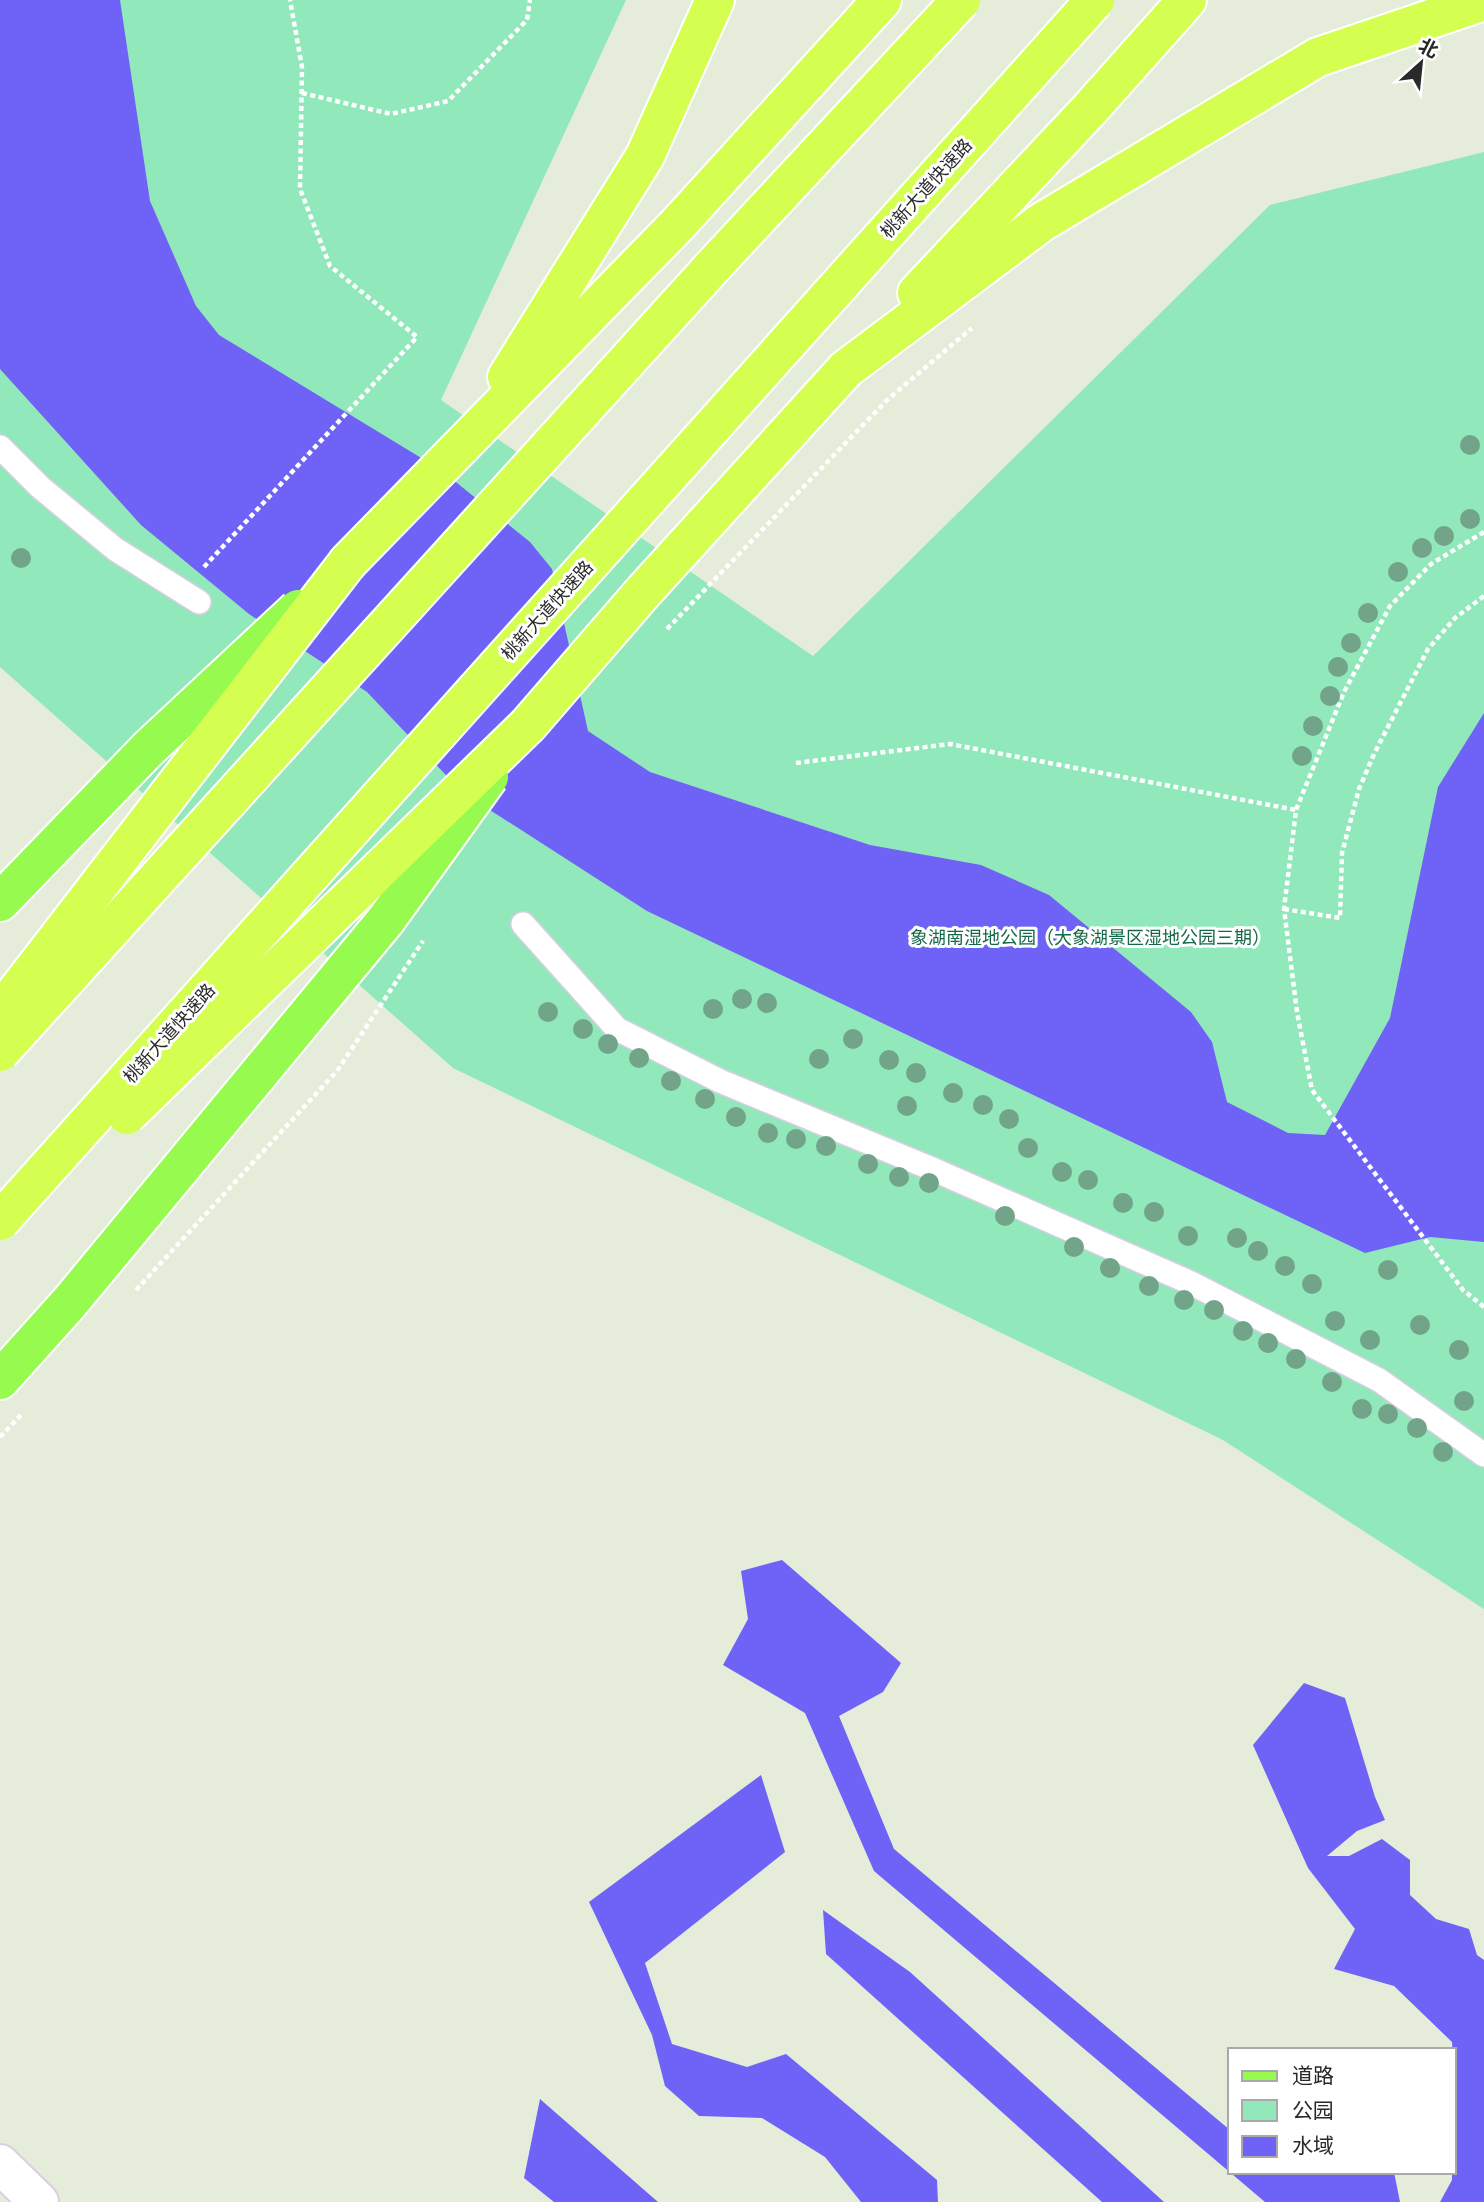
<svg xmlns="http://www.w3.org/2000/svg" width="1484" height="2202" font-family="'Work Sans','Noto Sans SC',sans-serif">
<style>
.green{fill:#91e8ba}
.water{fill:#6f63f7}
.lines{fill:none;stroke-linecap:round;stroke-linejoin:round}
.lane-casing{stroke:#dbcee3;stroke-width:26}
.secondary-casing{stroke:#dbcee3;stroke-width:42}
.primary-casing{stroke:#fff;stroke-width:42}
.highway-casing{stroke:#fff;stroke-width:42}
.path{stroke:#fff;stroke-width:4.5;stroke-dasharray:5 3.5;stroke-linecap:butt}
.lane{stroke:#fff;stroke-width:23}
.secondary{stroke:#fff;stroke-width:38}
.primary{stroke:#97fb4f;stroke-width:38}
.highway{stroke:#d4ff51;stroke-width:38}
.primary-bridge-casing{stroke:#fff;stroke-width:42;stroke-linecap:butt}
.highway-bridge-casing{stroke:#fff;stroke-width:42;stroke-linecap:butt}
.primary-bridge{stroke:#97fb4f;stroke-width:38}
.highway-bridge{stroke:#d4ff51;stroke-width:38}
.tree{fill:#72a489}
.labels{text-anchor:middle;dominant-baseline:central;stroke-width:6;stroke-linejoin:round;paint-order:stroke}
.street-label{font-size:18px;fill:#292929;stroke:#fff}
.park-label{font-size:18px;fill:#146a48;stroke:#fff}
</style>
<rect width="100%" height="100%" fill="#e5ecd9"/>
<!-- green -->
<polygon class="green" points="0,0 626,0 441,400 813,656 1270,205 1484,152 1484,1609 1223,1440 453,1068 0,667"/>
<!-- water -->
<g class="water">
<polygon points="0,0 120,0 150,201 196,306 219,335 441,470 530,542 552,569 588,731 650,772 870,845 981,865 1049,895 1191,1012 1212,1042 1227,1102 1288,1133 1325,1135 1390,1018 1438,787 1484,713 1484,1242 1430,1237 1365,1253 647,911 462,792 367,692 249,614 141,525 0,369"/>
<polygon points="782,1560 901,1663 883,1692 839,1716 894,1849 1230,2130 1230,2172 1394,2172 1400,2202 1265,2202 874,1871 805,1713 723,1665 748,1619 741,1571"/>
<polygon points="1304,1683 1345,1698 1375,1797 1385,1820 1357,1831 1327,1856 1349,1856 1382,1839 1410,1860 1410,1895 1436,1919 1469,1929 1477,1955 1484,1960 1484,2202 1440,2202 1452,2180 1452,2172 1454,2172 1456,2119 1452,2042 1394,1986 1334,1969 1355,1929 1308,1868 1253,1745"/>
<polygon points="761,1775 785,1852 645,1963 672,2044 747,2067 786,2054 937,2180 938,2202 861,2202 825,2157 762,2118 699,2116 665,2086 652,2035 589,1902"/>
<polygon points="823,1910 910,1972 1164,2202 1102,2202 826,1954"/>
<polygon points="540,2099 658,2202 554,2202 524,2178"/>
</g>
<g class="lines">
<!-- lane casing -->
<g class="lane-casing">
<g id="lane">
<polyline points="0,447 40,487 115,549 199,602"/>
<polyline points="523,924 617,1029 720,1081 930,1168 1191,1283 1379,1380 1484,1455"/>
</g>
</g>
<!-- secondary casing -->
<g class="secondary-casing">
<polyline id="secondary" points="0,2164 39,2202"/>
</g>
<!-- primary casing -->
<g class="primary-casing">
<g id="primary">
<polyline points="0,902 149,748"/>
<polyline points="0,1380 70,1302 386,920"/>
</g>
</g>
<!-- highway casing -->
<g class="highway-casing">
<g id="highway">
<polyline points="917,293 1090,109 1187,0"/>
<polyline points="507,377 645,156 715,0"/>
<polyline points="348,562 678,224 882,0"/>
<polyline points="528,725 644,591 846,369 1042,222 1318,57 1484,1"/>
</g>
</g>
<!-- path -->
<g class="path">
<polyline points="302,93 391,114 448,101 527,20 530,0"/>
<polyline points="1484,532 1431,564 1390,606 1344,692 1296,810 1284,909 1297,1012 1312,1090 1463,1290 1484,1307"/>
<polyline points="204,567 417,337 330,266 300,189 302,67 290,0"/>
<polyline points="667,629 887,400 972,328"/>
<polyline points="796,763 950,744 1296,810"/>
<polyline points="1284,909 1340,918 1342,853 1359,789 1374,754 1428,649 1455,618 1484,596"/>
<polyline points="136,1290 337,1071 423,941"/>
<polyline points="0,1437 21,1415"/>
</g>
<!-- lane -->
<use href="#lane" class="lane"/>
<!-- secondary -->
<use href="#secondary" class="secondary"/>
<!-- primary -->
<use href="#primary" class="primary"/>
<!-- highway -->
<use href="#highway" class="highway"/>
<!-- primary-bridge casing -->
<g class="primary-bridge-casing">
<g id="primary-bridge">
<polyline points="149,748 298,609"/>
<polyline points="386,920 489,777"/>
</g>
</g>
<!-- highway-bridge casing -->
<g class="highway-bridge-casing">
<g id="highway-bridge">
<polyline points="0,1013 348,562"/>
<polyline points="0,1052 716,263 961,0"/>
<polyline points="127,1115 528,725"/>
<polyline points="0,1221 1095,0"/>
</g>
</g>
<!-- primary-bridge -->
<use href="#primary-bridge" class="primary-bridge"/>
<!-- highway-bridge -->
<use href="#highway-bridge" class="highway-bridge"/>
</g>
<!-- trees -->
<g class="tree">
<circle cx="1470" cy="445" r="10"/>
<circle cx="1470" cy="519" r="10"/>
<circle cx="1444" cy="536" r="10"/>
<circle cx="1422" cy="548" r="10"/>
<circle cx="21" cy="558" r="10"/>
<circle cx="1398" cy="572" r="10"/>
<circle cx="1368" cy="613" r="10"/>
<circle cx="1351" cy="643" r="10"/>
<circle cx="1338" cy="667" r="10"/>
<circle cx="1330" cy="696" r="10"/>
<circle cx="1313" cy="726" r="10"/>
<circle cx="1302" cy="756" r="10"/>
<circle cx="742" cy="999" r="10"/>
<circle cx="767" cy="1003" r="10"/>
<circle cx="713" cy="1009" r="10"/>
<circle cx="548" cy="1012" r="10"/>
<circle cx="583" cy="1029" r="10"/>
<circle cx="853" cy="1039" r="10"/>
<circle cx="608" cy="1044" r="10"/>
<circle cx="639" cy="1058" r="10"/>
<circle cx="819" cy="1059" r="10"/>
<circle cx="889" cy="1060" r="10"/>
<circle cx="916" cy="1073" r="10"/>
<circle cx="671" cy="1081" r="10"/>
<circle cx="953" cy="1093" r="10"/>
<circle cx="705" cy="1099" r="10"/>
<circle cx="983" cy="1105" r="10"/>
<circle cx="907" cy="1106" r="10"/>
<circle cx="736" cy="1117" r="10"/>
<circle cx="1009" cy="1119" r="10"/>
<circle cx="768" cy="1133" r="10"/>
<circle cx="796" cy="1139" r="10"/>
<circle cx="826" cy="1146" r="10"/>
<circle cx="1028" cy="1148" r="10"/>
<circle cx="868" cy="1164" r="10"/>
<circle cx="1062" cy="1172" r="10"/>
<circle cx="899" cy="1177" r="10"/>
<circle cx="1088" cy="1180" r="10"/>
<circle cx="929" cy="1183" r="10"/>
<circle cx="1123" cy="1203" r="10"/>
<circle cx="1154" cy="1212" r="10"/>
<circle cx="1005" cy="1216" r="10"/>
<circle cx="1188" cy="1236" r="10"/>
<circle cx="1237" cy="1238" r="10"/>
<circle cx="1074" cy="1247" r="10"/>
<circle cx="1258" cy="1251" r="10"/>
<circle cx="1285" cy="1266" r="10"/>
<circle cx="1110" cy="1268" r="10"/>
<circle cx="1388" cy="1270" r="10"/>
<circle cx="1312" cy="1284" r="10"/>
<circle cx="1149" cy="1286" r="10"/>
<circle cx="1184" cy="1300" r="10"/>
<circle cx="1214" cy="1310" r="10"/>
<circle cx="1335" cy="1321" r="10"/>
<circle cx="1420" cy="1325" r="10"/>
<circle cx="1243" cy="1331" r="10"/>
<circle cx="1370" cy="1340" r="10"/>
<circle cx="1268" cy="1343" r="10"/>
<circle cx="1459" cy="1350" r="10"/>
<circle cx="1296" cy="1359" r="10"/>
<circle cx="1332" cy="1382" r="10"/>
<circle cx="1464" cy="1401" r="10"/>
<circle cx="1362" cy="1409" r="10"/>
<circle cx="1388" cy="1414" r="10"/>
<circle cx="1417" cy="1428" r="10"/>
<circle cx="1443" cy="1452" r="10"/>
</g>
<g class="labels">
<!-- street labels -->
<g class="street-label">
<text transform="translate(926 188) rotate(-48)">桃新大道快速路</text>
<text transform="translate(547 610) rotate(-48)">桃新大道快速路</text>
<text transform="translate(169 1033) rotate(-48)">桃新大道快速路</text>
</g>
<!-- park labels -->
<g class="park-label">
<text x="1090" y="937">象湖南湿地公园（大象湖景区湿地公园三期）</text>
</g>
</g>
<!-- legend -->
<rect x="1228" y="2048" width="228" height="126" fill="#ffffff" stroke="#a9a9a9" stroke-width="2"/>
<rect x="1242" y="2071" width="35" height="10" fill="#97fb4f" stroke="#a9a9a9" stroke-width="2"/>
<text x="1292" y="2083" font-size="21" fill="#292929">道路</text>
<rect x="1242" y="2100" width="35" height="21" fill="#91e8ba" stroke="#a9a9a9" stroke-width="2"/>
<text x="1292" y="2118" font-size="21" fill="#292929">公园</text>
<rect x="1242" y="2136" width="35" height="21" fill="#6f63f7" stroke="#a9a9a9" stroke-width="2"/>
<text x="1292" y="2153" font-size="21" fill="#292929">水域</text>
<!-- north arrow -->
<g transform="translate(1421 63) rotate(27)" stroke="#ffffff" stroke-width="5" paint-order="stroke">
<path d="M0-5L12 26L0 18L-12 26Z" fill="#292929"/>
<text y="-10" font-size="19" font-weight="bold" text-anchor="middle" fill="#292929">北</text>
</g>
</svg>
